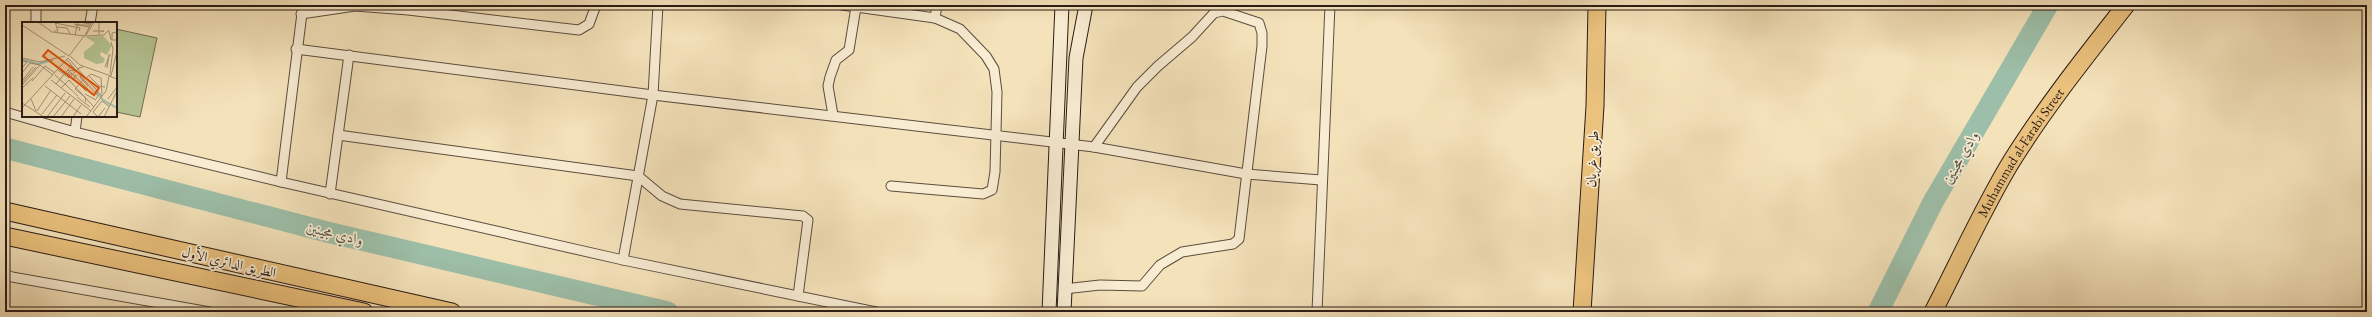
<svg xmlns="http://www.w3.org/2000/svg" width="2372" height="317" font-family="'EB Garamond',Amiri,serif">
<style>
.park{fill:#b6c494;stroke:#707055}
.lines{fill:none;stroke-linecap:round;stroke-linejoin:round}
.river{stroke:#9dbfa9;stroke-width:21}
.street-casing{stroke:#5c4d3f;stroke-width:11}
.secondary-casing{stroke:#291b16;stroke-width:15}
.highway-casing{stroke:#291b16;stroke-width:19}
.street{stroke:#f8ecd2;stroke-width:9}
.secondary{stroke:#f8ecd2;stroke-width:13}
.highway{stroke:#eac17d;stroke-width:17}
.labels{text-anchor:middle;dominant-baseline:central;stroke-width:3.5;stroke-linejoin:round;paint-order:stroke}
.street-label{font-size:14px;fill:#291b16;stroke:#f8ecd2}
.water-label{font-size:15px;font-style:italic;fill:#525449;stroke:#f8ecd2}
.inset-river{fill:none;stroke:#9dbfa9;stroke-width:2}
.inset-road{fill:none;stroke:#a39278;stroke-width:1}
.view{fill:#de560c;fill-opacity:0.15;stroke:#de560c;stroke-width:2}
.inset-edge{fill:none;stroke:#291b16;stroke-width:2}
</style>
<rect width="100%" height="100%" fill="#f4e2ba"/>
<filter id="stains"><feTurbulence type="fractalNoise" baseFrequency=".005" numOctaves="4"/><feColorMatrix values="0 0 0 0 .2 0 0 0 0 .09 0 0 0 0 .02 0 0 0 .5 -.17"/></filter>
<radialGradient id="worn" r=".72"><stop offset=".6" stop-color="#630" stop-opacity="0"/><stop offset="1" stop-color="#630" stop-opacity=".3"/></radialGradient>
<!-- park -->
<polygon class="park" points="116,29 157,38 140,117 116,112"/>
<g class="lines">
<!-- river -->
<g class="river">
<polyline points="5,148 327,232 668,312"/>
<polyline points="1878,312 1933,202 2048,5"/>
</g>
<!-- street casing -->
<g class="street-casing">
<g id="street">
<polyline points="36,5 36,23"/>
<polyline points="842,5 935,18 960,29 986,56 994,69 997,92 995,172 992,190 983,194 891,186"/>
<polyline points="301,14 355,6 408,10 579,30 589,24 596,5"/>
<polyline points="935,18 937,5"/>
<polyline points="90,23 93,5"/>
<polyline points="296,49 653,95 1094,147 1246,174 1321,180"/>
<polyline points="5,112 75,132 281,182 623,260 876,312"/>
<polyline points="833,115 828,86 830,77 836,60 849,50 856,7"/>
<polyline points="75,132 77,116"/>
<polyline points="338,135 638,176 662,196 680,204 803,216 808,220 798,296"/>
<polyline points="281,182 303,5"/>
<polyline points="330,194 349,55"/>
<polyline points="623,260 653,95 658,5"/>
<polyline points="5,274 12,277 210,312"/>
<polyline points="1064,289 1100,285 1142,286 1160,265 1182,252 1233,244 1239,239 1262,46 1262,33 1259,23 1223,11 1214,13 1192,37 1158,66 1137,87 1094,147"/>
<polyline points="1317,312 1330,5"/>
</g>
</g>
<!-- secondary casing -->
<g class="secondary-casing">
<g id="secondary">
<polyline points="1049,312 1062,5"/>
<polyline points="1064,312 1076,58 1086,5"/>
</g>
</g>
<!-- highway casing -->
<g class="highway-casing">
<g id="highway">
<polyline points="5,211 452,312"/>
<polyline points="5,236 364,312"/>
<polyline points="1582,312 1595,106 1597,5"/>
<path id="s1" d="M1933 312C1959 262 1982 210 2011 162 2046 106 2086 56 2126 5"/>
</g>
</g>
<!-- street -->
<use href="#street" class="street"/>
<!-- secondary -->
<use href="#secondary" class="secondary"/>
<!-- highway -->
<use href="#highway" class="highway"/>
</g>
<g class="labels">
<!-- street labels -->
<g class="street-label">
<text stroke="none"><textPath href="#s1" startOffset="182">Muhammad al-Farabi Street</textPath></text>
<text transform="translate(1592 159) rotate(-87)">طريق غريان</text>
<text transform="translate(229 262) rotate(13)">الطريق الدائري الأول</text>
</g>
<!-- water labels -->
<g class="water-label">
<text transform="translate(1960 157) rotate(-60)">وادي مجينين</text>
<text transform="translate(335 233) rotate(14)">وادي مجينين</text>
</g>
</g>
<!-- overview -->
<g transform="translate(22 22)">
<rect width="95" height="95" fill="#f4e2ba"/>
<path d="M81 14 90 23 85 33 79 30 78 33 83 37 81 41 74 42 62 36V30L73 21 64 15Z" fill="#b6c494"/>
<path class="inset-river" d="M1 38 16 42 31 38M74 69 81 78 95 86"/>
<path class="inset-road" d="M16 0 30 10 63 14 82 13 87 8M57 0 69 2M77 0V13M33 1 58 6 57 9M52 2 67 5M0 3 47 34M54 3H68M35 5 45 6 48 12M32 9H36L33 0M71 9H82L79 10M87 9 89 18H95M53 13 56 0M63 13 70 0M64 13 72 0M90 18V11L95 10M47 34 62 14M48 34 58 43 89 54M0 36 18 40 43 34M46 36 80 74M45 38 76 74 74 77M0 39 5 40 0 46M83 45 88 32M85 46 87 33M36 48 47 56M46 48 66 67M0 51 8 41 18 43 31 53M50 52H45L49 48 53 49M88 52 91 27 89 20M33 53 56 74M59 53 58 55 66 64M55 54 53 53 52 57 64 69M67 54 77 64 83 65M89 54 95 29M65 55 69 52 79 56 80 72M47 56 57 46 61 45M62 57 53 67 63 75 64 80M29 58 69 89M0 59 11 45M10 59 23 44 33 51M0 61 14 45M34 62 50 43M0 63 18 43M23 64 59 92M0 66 11 56M39 66 47 58 72 85M63 72 74 78M55 75 68 85M9 77 14 89M86 77 95 65M0 81 22 95M0 86 46 36M15 89 29 68M71 90 80 79 88 85M71 90 76 95 83 86M20 92 35 73M25 95 43 71M31 95 48 74M39 95 52 77M51 95 59 83M64 95 84 69 87 54 95 57M82 95 95 69"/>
<path class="view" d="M26 28 77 66 72 73 21 34Z"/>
<rect width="95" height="95" class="inset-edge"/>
</g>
<!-- margin -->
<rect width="2372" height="317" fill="none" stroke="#f4e2ba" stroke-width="20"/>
<rect x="6" y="6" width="2360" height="305" fill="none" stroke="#291b16" stroke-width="2"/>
<rect x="10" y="10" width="2352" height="297" fill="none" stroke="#291b16"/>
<rect width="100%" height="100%" filter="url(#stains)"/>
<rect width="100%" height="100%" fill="url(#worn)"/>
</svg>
